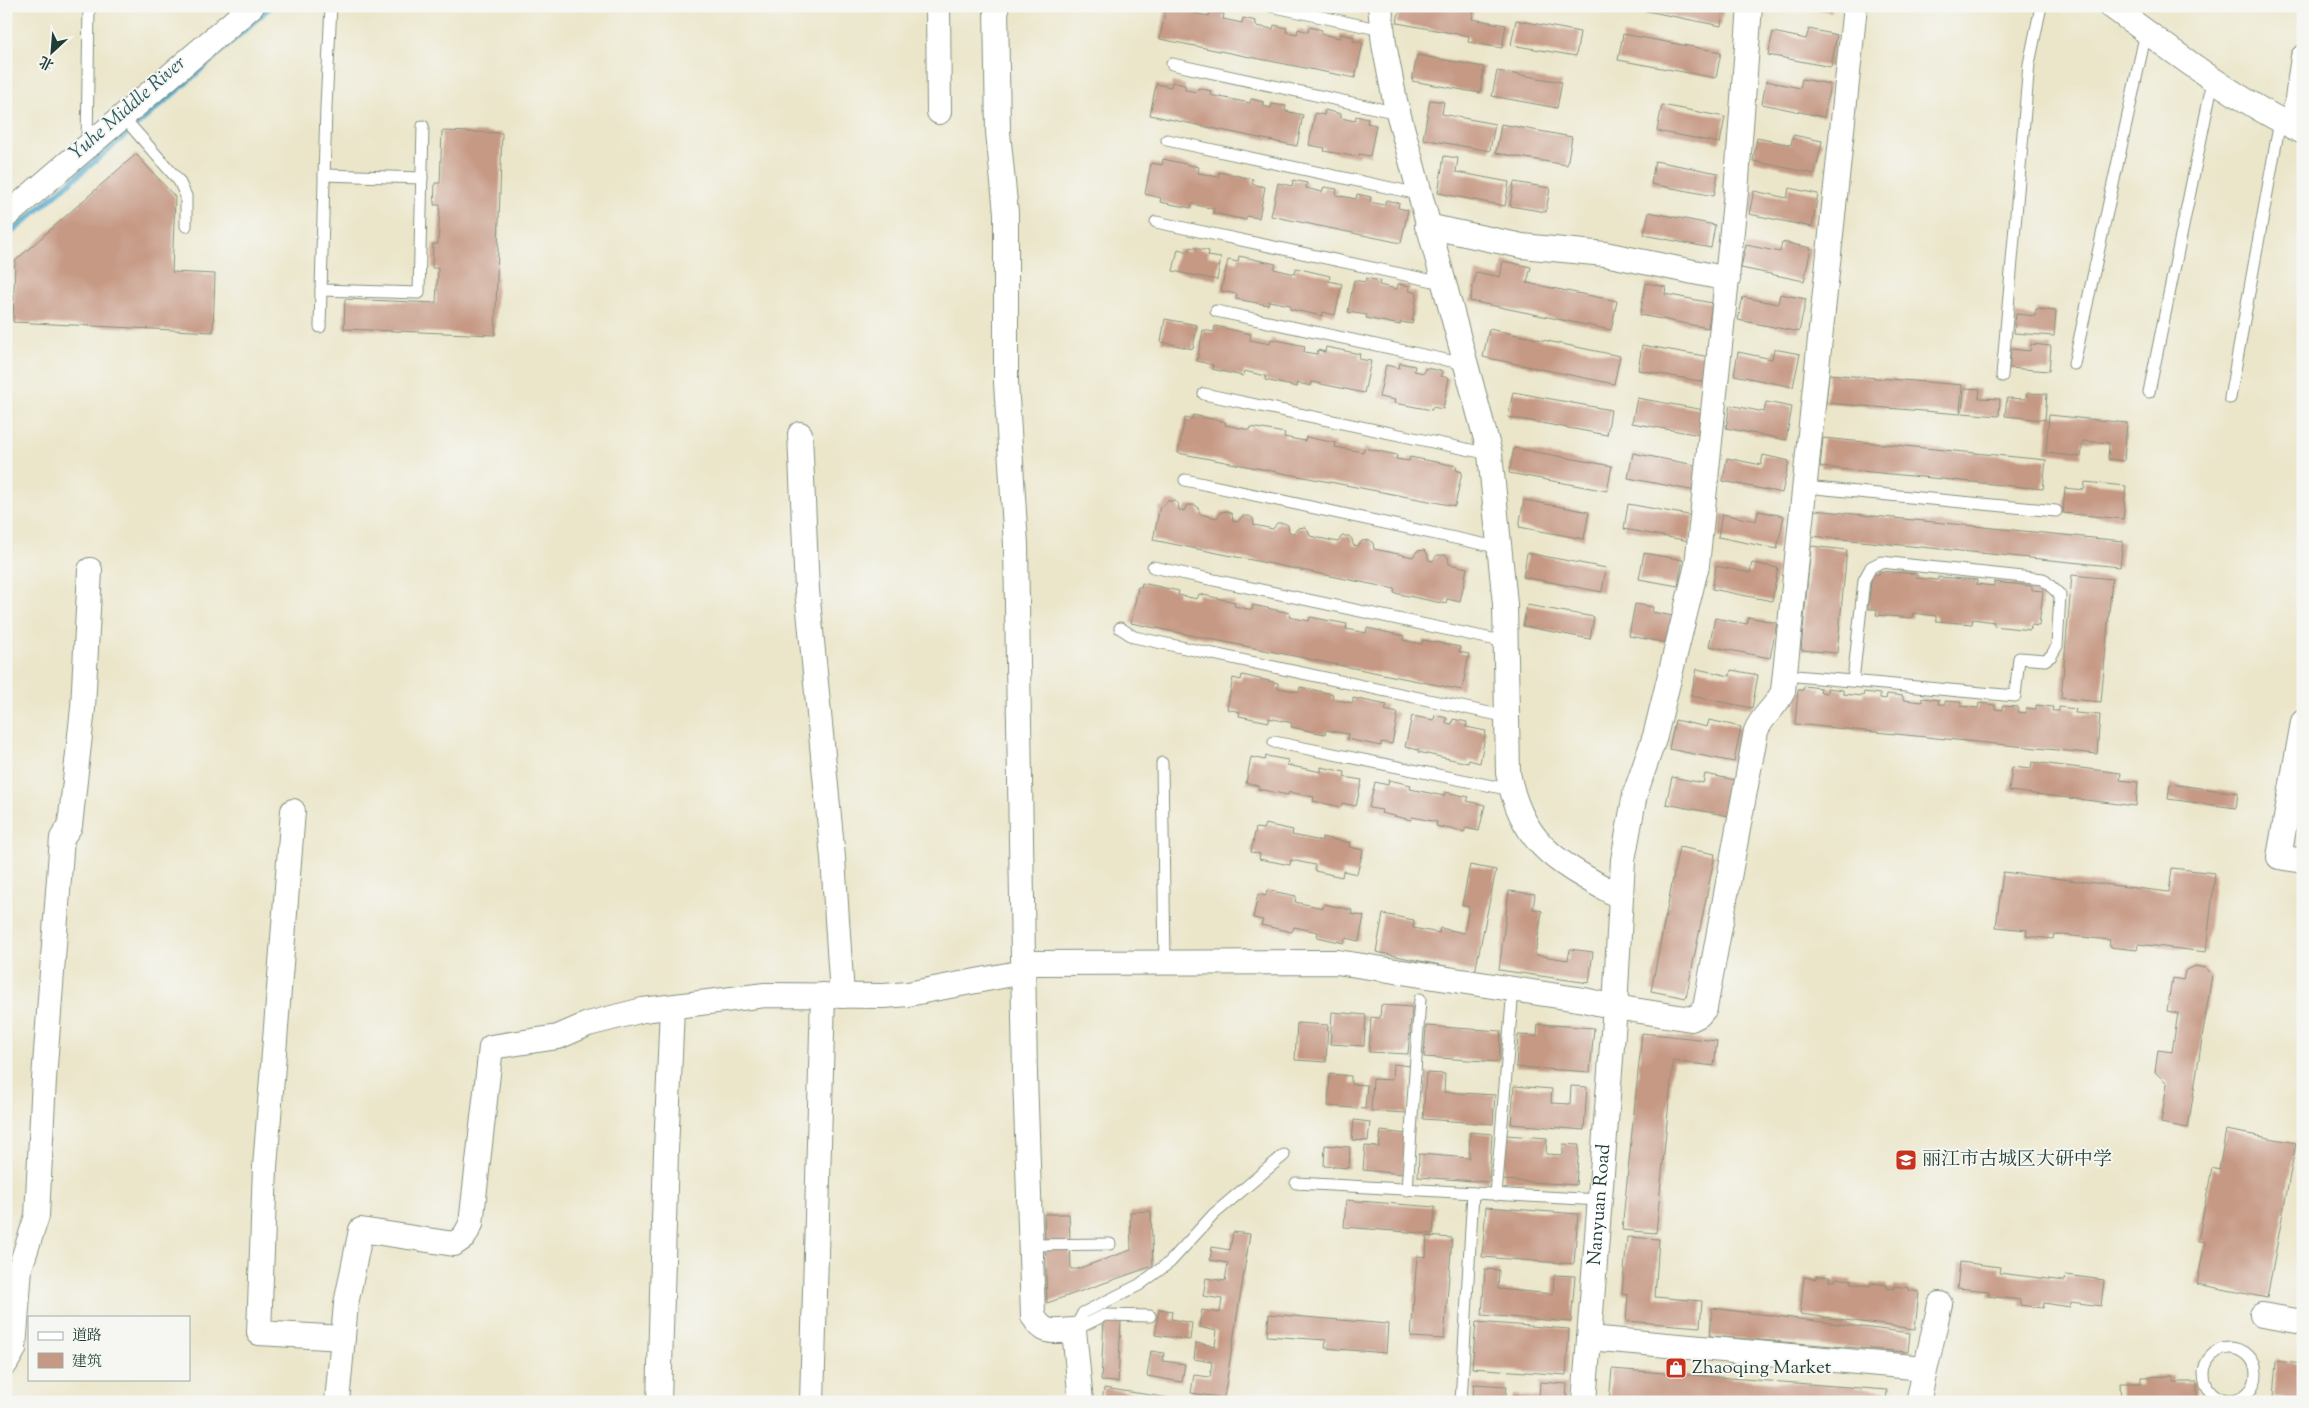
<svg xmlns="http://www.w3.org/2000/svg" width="2309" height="1408" font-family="'Sorts Mill Goudy','Noto Serif SC',serif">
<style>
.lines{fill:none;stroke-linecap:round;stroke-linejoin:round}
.stream{stroke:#4ba6c9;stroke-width:6}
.building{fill:#c69984}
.lane-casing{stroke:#85927f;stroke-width:13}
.street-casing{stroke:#85927f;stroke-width:26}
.lane{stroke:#fff;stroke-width:11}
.street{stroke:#fff;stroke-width:24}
.labels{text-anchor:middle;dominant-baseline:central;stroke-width:4;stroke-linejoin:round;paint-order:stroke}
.poi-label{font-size:19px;fill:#1f3d34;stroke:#f6f6f2;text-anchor:start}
.street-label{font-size:19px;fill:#1f3d34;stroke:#f6f6f2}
.water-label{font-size:20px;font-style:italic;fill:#2c5c61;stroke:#f6f6f2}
</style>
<rect width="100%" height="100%" fill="#f6f6f2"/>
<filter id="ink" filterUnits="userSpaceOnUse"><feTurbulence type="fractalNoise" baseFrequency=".02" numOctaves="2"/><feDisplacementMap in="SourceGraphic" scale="10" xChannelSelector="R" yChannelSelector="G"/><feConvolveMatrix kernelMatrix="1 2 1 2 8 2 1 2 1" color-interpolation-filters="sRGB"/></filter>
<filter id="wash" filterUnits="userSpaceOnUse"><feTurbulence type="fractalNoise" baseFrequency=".0096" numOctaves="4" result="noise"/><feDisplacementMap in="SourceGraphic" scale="20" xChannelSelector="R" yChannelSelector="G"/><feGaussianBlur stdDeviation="1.12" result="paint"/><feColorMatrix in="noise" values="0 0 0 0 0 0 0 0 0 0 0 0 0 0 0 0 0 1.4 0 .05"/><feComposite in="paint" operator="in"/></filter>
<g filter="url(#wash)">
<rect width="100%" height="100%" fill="#ebe6ca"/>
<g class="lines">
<!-- stream -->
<polyline class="stream" points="6,237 181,87 271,6"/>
</g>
<g id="blocks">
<!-- building -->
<g class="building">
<polygon points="1180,6 1194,8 1193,13 1209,16 1210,12 1224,14 1223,19 1242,23 1243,18 1256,21 1256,26 1273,29 1274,25 1287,28 1286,32 1297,34 1298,29 1308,32 1309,27 1322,30 1321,34 1340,38 1340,34 1354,37 1353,41 1363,43 1355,78 1160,39 1166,7 1180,10"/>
<polygon points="1400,6 1453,6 1474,10 1472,19 1506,25 1502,48 1468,42 1469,36 1397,23"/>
<polygon points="1622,6 1724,6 1721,26"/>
<polygon points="1804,6 1833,6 1831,12"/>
<polygon points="1516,20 1580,32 1576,56 1511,45"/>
<polygon points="1809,29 1837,35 1831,67 1768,55 1773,32 1806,39"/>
<polygon points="1623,34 1721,52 1716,78 1618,60"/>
<polygon points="1417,55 1484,67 1480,93 1412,81"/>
<polygon points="1497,71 1562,82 1557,108 1492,96"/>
<polygon points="1802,79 1830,84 1824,117 1762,104 1766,81 1800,88"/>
<polygon points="1172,82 1185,85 1185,90 1197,92 1198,88 1211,91 1210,95 1250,103 1251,99 1264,102 1263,106 1271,108 1272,104 1286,106 1285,111 1303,115 1297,146 1150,115 1156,84 1171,87"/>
<polygon points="1430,100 1444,102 1442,114 1495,124 1490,151 1423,139"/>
<polygon points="1662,105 1725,117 1720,143 1657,131"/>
<polygon points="1325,110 1341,114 1341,118 1355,121 1356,116 1368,119 1367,123 1376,125 1370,156 1359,154 1358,157 1324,151 1325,148 1309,145 1315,113 1324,115"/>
<polygon points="1501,124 1572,137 1567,165 1496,153"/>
<polygon points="442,131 502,133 495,335 344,329 345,299 436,303 438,268 432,268 433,244 438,244 440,205 434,205 435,183 440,183"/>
<polygon points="1793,135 1822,141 1815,174 1753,161 1757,138 1791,145"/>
<polygon points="136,154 175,197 172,272 215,274 213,332 13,322 15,261"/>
<polygon points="1444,156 1458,158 1456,172 1509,182 1505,206 1438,193"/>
<polygon points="1163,159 1199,167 1198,173 1218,177 1219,172 1253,179 1252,184 1265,187 1259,218 1246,216 1246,220 1213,213 1214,209 1192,204 1191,208 1160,202 1161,198 1145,194 1151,163 1162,165"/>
<polygon points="1655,161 1718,173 1714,196 1651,184"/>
<polygon points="1293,180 1307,183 1306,188 1322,192 1324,187 1337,189 1336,195 1356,199 1357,194 1371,197 1370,202 1384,205 1386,200 1399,203 1398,208 1408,210 1401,243 1271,216 1278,183 1292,186"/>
<polygon points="1514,182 1550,188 1546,212 1510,206"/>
<polygon points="1789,188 1818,194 1812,227 1749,214 1754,191 1787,198"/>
<polygon points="1649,212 1715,225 1711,248 1644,235"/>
<polygon points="1782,242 1811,248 1804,281 1741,268 1746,245 1780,252"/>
<polygon points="1190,247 1209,251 1208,256 1221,258 1217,280 1173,271 1178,249 1189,252"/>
<polygon points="1239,256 1276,264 1274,269 1295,274 1296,268 1330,276 1329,281 1342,284 1335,315 1323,312 1322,316 1290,309 1290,305 1269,301 1268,305 1236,299 1237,294 1221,291 1228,260 1238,262"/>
<polygon points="1503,261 1531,267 1527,283 1617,301 1611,330 1470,301 1476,272 1500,277"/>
<polygon points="1366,278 1380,281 1379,285 1397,289 1398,284 1410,286 1409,291 1417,293 1412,324 1401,322 1400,325 1366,318 1367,315 1348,312 1354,280 1365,282"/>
<polygon points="1646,283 1666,287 1665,294 1712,303 1708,328 1640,315"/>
<polygon points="1780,294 1806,299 1799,332 1738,320 1743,297 1778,304"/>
<polygon points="2036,309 2056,311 2054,336 2014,333 2016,314 2035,316"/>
<polygon points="1165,319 1197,325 1193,349 1161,342"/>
<polygon points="1215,326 1251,334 1250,340 1270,344 1271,339 1305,346 1304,352 1317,354 1318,350 1325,352 1326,347 1360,354 1359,359 1371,361 1364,393 1312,382 1311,386 1298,383 1297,387 1265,380 1266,376 1244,371 1243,376 1212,369 1213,365 1197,361 1203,330 1214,332"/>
<polygon points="1489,329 1620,356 1614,384 1483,357"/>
<polygon points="2031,344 2051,346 2049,371 2009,368 2011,349 2030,351"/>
<polygon points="1642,345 1710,357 1705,382 1638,370"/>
<polygon points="1774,349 1800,354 1793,387 1734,375 1738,352 1772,359"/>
<polygon points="1400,363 1415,366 1414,371 1424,373 1425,368 1442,371 1441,376 1449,378 1443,409 1432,407 1432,410 1394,403 1395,400 1379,397 1386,365 1399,368"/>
<polygon points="1829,374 1962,385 1960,414 1826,403"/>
<polygon points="1964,388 1980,389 1979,398 2000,399 1999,416 1962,413"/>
<polygon points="1513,392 1611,410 1607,435 1508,417"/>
<polygon points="2027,393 2047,394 2045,420 2005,416 2007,398 2026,399"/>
<polygon points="1637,398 1704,410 1700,435 1632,423"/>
<polygon points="1766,402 1792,407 1786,440 1726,428 1730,405 1764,412"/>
<polygon points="1193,415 1226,422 1225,425 1250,430 1251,427 1285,433 1284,437 1305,441 1306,437 1336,443 1335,447 1363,452 1364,448 1397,455 1396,459 1409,461 1410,457 1457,466 1456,470 1462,472 1455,506 1178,453 1185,418 1192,419"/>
<polygon points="2049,415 2127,423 2124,461 2108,459 2109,443 2083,441 2081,457 2046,453"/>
<polygon points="1823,438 2046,460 2043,489 1820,467"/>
<polygon points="1514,448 1612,466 1607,491 1509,473"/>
<polygon points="1633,453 1700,466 1696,491 1628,478"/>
<polygon points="1763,455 1789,461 1782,493 1723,481 1727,458 1761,465"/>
<polygon points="2085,482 2126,486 2123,519 2063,513 2065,488 2084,490"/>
<polygon points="1524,500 1589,512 1584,539 1519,527"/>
<polygon points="1167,501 1174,501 1178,503 1179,510 1184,511 1187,505 1195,505 1198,507 1200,514 1217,518 1221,512 1228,511 1232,514 1233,521 1238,522 1242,516 1249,516 1253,518 1254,525 1273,529 1277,523 1284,523 1288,525 1289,532 1294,533 1298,528 1305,527 1308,530 1310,536 1338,542 1342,536 1349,536 1352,539 1353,545 1358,546 1362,541 1369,540 1373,543 1374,549 1413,557 1417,551 1424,550 1427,553 1429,560 1433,561 1437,555 1445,555 1448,557 1449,564 1467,568 1460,602 1447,599 1446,604 1394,593 1395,589 1153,540 1160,506 1163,507"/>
<polygon points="1628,504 1694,516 1689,541 1624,529"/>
<polygon points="1814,510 2123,541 2120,567 1811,536"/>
<polygon points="1758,511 1784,516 1777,549 1718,537 1722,514 1756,521"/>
<polygon points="1811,546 1847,550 1837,653 1801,650"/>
<polygon points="1527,553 1606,568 1602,592 1523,577"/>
<polygon points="1644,553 1683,560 1678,586 1639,579"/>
<polygon points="1752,563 1778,568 1772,601 1712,589 1716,566 1750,573"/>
<polygon points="1879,571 1917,574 1917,578 1938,580 1938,577 1977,580 1976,584 1994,586 1994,582 2032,586 2032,590 2043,591 2039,626 2031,625 2030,630 1994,626 1994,622 1973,619 1972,624 1936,621 1936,616 1913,613 1912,618 1876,615 1877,609 1868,609 1872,574 1879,574"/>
<polygon points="2072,575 2112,579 2101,702 2061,698"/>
<polygon points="1142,583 1179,591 1178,595 1197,599 1199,594 1235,602 1234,606 1252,610 1253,605 1290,613 1289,617 1309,621 1310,617 1347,624 1346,629 1366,633 1367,628 1404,636 1403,640 1422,644 1423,640 1460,647 1459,652 1469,654 1462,690 1131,623 1138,587 1141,587"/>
<polygon points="1635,604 1653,607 1652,612 1673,616 1668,643 1629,636"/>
<polygon points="1527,605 1594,617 1590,639 1523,626"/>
<polygon points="1749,617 1777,623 1770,658 1709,646 1715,618 1747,624"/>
<polygon points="1697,669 1730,676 1731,670 1758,675 1752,708 1691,696"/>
<polygon points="1242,675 1278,683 1278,688 1299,692 1300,687 1333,694 1332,699 1353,703 1353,698 1387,705 1385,710 1398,713 1392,744 1381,742 1381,746 1347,739 1348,734 1326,730 1325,734 1291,727 1292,723 1269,718 1269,722 1239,716 1240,712 1227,709 1233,678 1241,680"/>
<polygon points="1804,686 1821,688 1820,692 1827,693 1827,688 1843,690 1843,694 1863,696 1864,692 1880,694 1880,698 1886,699 1887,694 1903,696 1903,700 1922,702 1922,698 1939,700 1938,704 1945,704 1945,701 1961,702 1961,706 1978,708 1979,703 1995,705 1995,709 2002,710 2002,706 2018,707 2018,712 2026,713 2026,708 2036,709 2036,705 2053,707 2052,711 2059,711 2059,707 2076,709 2075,713 2100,715 2097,754 1795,724 1798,690 1803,690"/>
<polygon points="1435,715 1447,718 1446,723 1452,724 1453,719 1467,722 1466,727 1486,731 1480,763 1469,760 1468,763 1418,752 1419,750 1405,747 1412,716 1434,720"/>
<polygon points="1675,720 1707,727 1709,720 1741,727 1734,762 1669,749"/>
<polygon points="1266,756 1288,760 1287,765 1321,772 1321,767 1345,772 1344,777 1362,780 1356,806 1342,803 1341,807 1313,801 1314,797 1289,792 1288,795 1258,789 1259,786 1246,783 1251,757 1265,760"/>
<polygon points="2032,762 2121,773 2120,780 2138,782 2136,806 2009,791 2012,767 2031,769"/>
<polygon points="1705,774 1736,780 1729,816 1666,804 1672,777 1703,783"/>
<polygon points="1389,780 1411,785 1410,789 1444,796 1445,792 1469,797 1467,801 1485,805 1479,831 1466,828 1464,832 1436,826 1437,822 1412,817 1411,820 1381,813 1382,810 1369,808 1375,782 1388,785"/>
<polygon points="2170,784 2238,793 2236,808 2168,799"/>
<polygon points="1265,824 1293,830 1292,835 1321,841 1322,837 1350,843 1349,847 1363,850 1357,874 1343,871 1342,877 1315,871 1315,865 1291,860 1290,865 1259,859 1260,854 1251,852 1256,828 1263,829"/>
<polygon points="1679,847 1715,854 1686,998 1651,991"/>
<polygon points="1470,865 1496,870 1475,972 1376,952 1383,914 1414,920 1413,928 1439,933 1440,928 1464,933 1469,907 1462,905"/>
<polygon points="2172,868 2215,873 2206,952 2138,944 2137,950 2109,947 2110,940 2054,934 2053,939 2026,936 2027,930 1996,927 2003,872 2169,892"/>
<polygon points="1267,890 1296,896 1295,902 1323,908 1324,904 1352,910 1351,914 1364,916 1359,941 1345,938 1344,943 1317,937 1318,932 1294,927 1292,932 1261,925 1263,920 1253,918 1258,894 1266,896"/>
<polygon points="1509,891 1535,894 1533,909 1542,911 1535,955 1568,960 1570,949 1593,952 1589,983 1499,970"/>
<polygon points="2195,966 2205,968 2212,975 2188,1128 2161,1123 2167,1083 2155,1072 2158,1050 2172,1052 2178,1013 2167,1011 2172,978 2183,980 2185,971"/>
<polygon points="1381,1005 1412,1007 1408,1054 1369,1052 1371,1017 1380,1018"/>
<polygon points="1332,1012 1366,1015 1364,1046 1330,1044"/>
<polygon points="1297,1023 1328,1025 1326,1062 1295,1060"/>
<polygon points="1538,1024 1594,1028 1590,1072 1516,1067 1518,1035 1537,1036"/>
<polygon points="1426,1026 1501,1031 1499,1062 1424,1057"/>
<polygon points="1642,1033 1717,1041 1714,1066 1673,1061 1656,1233 1622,1230"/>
<polygon points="1393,1064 1410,1066 1407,1113 1371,1111 1373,1079 1392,1080"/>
<polygon points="1426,1073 1445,1074 1444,1092 1495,1095 1493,1124 1423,1119"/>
<polygon points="1330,1074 1351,1076 1351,1084 1367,1085 1365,1109 1328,1106"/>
<polygon points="1514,1086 1552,1089 1551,1103 1570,1104 1571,1086 1587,1087 1584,1130 1511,1124"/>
<polygon points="1354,1120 1370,1122 1368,1141 1352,1140"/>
<polygon points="2226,1130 2296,1143 2267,1298 2197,1284 2205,1242 2198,1241 2212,1168 2219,1170"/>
<polygon points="1381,1131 1406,1134 1402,1174 1363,1170 1365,1146 1379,1147"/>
<polygon points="1470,1132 1492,1134 1489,1182 1418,1177 1419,1154 1469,1158"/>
<polygon points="1506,1135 1547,1138 1546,1154 1563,1155 1563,1144 1579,1145 1576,1185 1503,1180"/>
<polygon points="1325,1145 1350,1147 1349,1168 1324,1166"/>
<polygon points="1346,1200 1435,1207 1433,1234 1344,1227"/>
<polygon points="1486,1207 1578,1214 1574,1264 1482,1257"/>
<polygon points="1151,1211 1153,1266 1047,1303 1044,1214 1069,1214 1071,1269 1077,1269 1131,1250 1130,1212"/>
<polygon points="1233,1232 1250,1234 1224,1398 1191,1393 1194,1375 1210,1377 1212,1362 1194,1359 1196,1343 1215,1346 1217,1331 1199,1327 1202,1310 1220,1313 1222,1299 1203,1296 1206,1278 1225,1281 1228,1263 1210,1260 1212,1247 1230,1250"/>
<polygon points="1427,1236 1452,1238 1444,1339 1411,1337 1417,1256 1426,1257"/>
<polygon points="1627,1237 1659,1239 1655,1297 1702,1301 1700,1327 1626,1321 1628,1295 1622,1294"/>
<polygon points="1960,1262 2000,1267 1999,1273 2065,1281 2066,1275 2104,1280 2101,1306 2071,1302 2070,1307 2044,1303 2043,1308 2020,1305 2020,1300 1988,1296 1989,1291 1957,1288"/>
<polygon points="1485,1269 1499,1270 1498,1289 1553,1294 1554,1275 1575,1276 1571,1322 1482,1315"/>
<polygon points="1816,1276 1830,1277 1829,1281 1835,1281 1836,1278 1852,1280 1851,1283 1870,1286 1871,1283 1887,1285 1887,1288 1894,1289 1894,1286 1909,1288 1909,1290 1919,1292 1915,1329 1800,1314 1804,1277 1816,1279"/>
<polygon points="1712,1308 1910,1333 1908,1352 1710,1336"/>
<polygon points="1159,1309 1172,1311 1171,1319 1192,1323 1190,1340 1155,1335"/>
<polygon points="1269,1314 1388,1324 1386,1353 1325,1348 1326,1340 1267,1336"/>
<polygon points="1104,1318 1121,1320 1118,1382 1101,1381"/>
<polygon points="1476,1322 1569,1329 1566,1375 1472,1368"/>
<polygon points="1151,1351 1164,1353 1163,1361 1185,1364 1182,1382 1147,1376"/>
<polygon points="2276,1361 2303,1364 2303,1400 2273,1398"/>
<polygon points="1612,1369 1887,1390 1886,1402 1609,1402"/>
<polygon points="2173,1376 2173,1382 2197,1382 2197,1402 2121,1402 2120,1383 2141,1383 2141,1377"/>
<polygon points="1540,1382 1567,1384 1566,1402 1512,1402 1513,1395 1539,1397"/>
<polygon points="1474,1384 1507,1386 1505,1402 1473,1402"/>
<polygon points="1104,1388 1169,1398 1168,1402 1102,1402"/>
</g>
</g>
</g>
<g filter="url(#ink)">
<use href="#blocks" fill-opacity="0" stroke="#85927f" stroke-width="1"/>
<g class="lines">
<!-- lane casing -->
<g class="lane-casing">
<g id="lane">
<polyline points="1271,6 1382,30"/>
<polyline points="1172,64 1398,113"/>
<polyline points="123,117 179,181 186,196 186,226"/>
<polyline points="1167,140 1419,194"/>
<polyline points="87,146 89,6"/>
<polyline points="324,175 422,178"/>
<polyline points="1156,222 1443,283"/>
<polyline points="321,290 419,293 423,126"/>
<polyline points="1216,311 1465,364"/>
<polyline points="320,327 326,107 331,6"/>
<polyline points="2074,364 2146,32"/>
<polyline points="2002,376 2029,64 2041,6"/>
<polyline points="2149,392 2213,80"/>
<polyline points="1204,394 1490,454"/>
<polyline points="2230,398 2280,121"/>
<polyline points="1185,480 1501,548"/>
<polyline points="1805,487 2056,511"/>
<polyline points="1153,567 1506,642"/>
<polyline points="1120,628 1134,637 1508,717"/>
<polyline points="1785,675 2015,696 2019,658 2045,660 2051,656 2057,646 2060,595 2043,579 1881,562 1871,567 1864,580 1853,681"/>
<polyline points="1274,742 1512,790"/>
<polyline points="1162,763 1165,962"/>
<polyline points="1296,1183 1600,1200"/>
<polyline points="1407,1190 1420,999"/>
<polyline points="1496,1195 1513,989"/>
<polyline points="1031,1245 1110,1244"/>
<polyline points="1074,1330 1083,1313 1139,1285 1170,1262 1214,1214 1284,1155"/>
<polyline points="1074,1330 1105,1315 1150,1316"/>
<circle cx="2230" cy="1374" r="26"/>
<polyline points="1461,1402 1473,1193"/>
</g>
</g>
<!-- street casing -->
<g class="street-casing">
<g id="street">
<polyline points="938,6 939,112"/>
<path d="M996 6 998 132 1006 213V382L1016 545 1025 1075 1033 1316C1045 1336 1053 1331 1074 1330L1081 1402"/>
<path d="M1380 6 1384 44 1395 101 1490 454 1505 604 1508 773C1522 847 1560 863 1620 897"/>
<path d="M2111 6C2173 51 2234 99 2303 132"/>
<polyline points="2293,127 2303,57"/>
<polyline points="6,216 252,6"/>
<polyline points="1427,226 1522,246 1605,254 1728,279"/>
<polyline points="800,434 807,590 833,858 842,996"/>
<polyline points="2303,722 2279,857 2303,861"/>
<polyline points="293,811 265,1167 259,1333 343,1338"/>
<path d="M1023 963 1337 962 1584 1000 1615 1007 1691 1019 1699 1015 1705 1008 1756 731C1762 715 1777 707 1783 691L1855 6"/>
<polyline points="2262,1315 2303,1322"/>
<polyline points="1589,1338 1924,1368"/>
<polyline points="6,1363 14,1349 20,1268 37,1216 44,1079 62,838 70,826 83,708 90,570"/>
<polyline points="337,1402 346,1304 361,1230 454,1244 464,1237 471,1224 491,1047 558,1037 588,1024 643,1010 765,995 884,996 908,994 1023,972"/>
<polyline points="659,1402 666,1151 672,1007"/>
<polyline points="812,1402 823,995"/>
<path id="s1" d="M1584 1402 1615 1007 1623 860 1635 794 1655 736 1697 565 1736 192 1750 6"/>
<polyline points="1918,1402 1940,1304"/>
</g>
</g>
<!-- lane -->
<use href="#lane" class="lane"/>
<!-- street -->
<use href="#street" class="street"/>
</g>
</g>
<!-- icons -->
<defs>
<g id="school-square" transform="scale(1.125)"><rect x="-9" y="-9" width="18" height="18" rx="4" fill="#c8321e" stroke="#f6f6f2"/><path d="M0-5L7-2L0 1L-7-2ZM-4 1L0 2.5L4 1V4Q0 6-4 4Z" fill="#fff"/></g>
<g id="shop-square" transform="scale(1.125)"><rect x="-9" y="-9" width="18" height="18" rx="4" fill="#c8321e" stroke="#f6f6f2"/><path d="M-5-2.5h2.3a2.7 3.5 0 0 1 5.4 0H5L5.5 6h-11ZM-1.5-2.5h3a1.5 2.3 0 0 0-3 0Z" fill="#fff"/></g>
</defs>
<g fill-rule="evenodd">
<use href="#school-square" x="1906" y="1160"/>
<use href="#shop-square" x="1676" y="1368"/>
</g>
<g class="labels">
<!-- poi labels -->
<g class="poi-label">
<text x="1922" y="1160">丽江市古城区大研中学</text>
<text x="1692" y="1368">Zhaoqing Market</text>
</g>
<!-- street labels -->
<g class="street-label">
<text stroke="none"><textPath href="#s1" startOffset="198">Nanyuan Road</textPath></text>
</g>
<!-- water labels -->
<g class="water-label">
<text transform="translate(128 109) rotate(-41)">Yuhe Middle River</text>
</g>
</g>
<!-- margin -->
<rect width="2309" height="1408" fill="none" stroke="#f6f6f2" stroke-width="25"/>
<!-- legend -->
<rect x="28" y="1316" width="162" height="65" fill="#f6f6f2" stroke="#a0aca6"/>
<rect x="38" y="1332" width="25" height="8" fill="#ffffff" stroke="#a0aca6"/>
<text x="72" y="1340" font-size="15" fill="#1f3d34">道路</text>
<rect x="38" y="1353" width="25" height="15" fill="#c69984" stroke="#a0aca6"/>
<text x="72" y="1366" font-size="15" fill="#1f3d34">建筑</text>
<!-- north arrow -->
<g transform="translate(52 52) rotate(206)" stroke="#f6f6f2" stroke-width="4" paint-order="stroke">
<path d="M0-4L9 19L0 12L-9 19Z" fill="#1f3d34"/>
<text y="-8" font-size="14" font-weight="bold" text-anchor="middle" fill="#1f3d34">北</text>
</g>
</svg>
